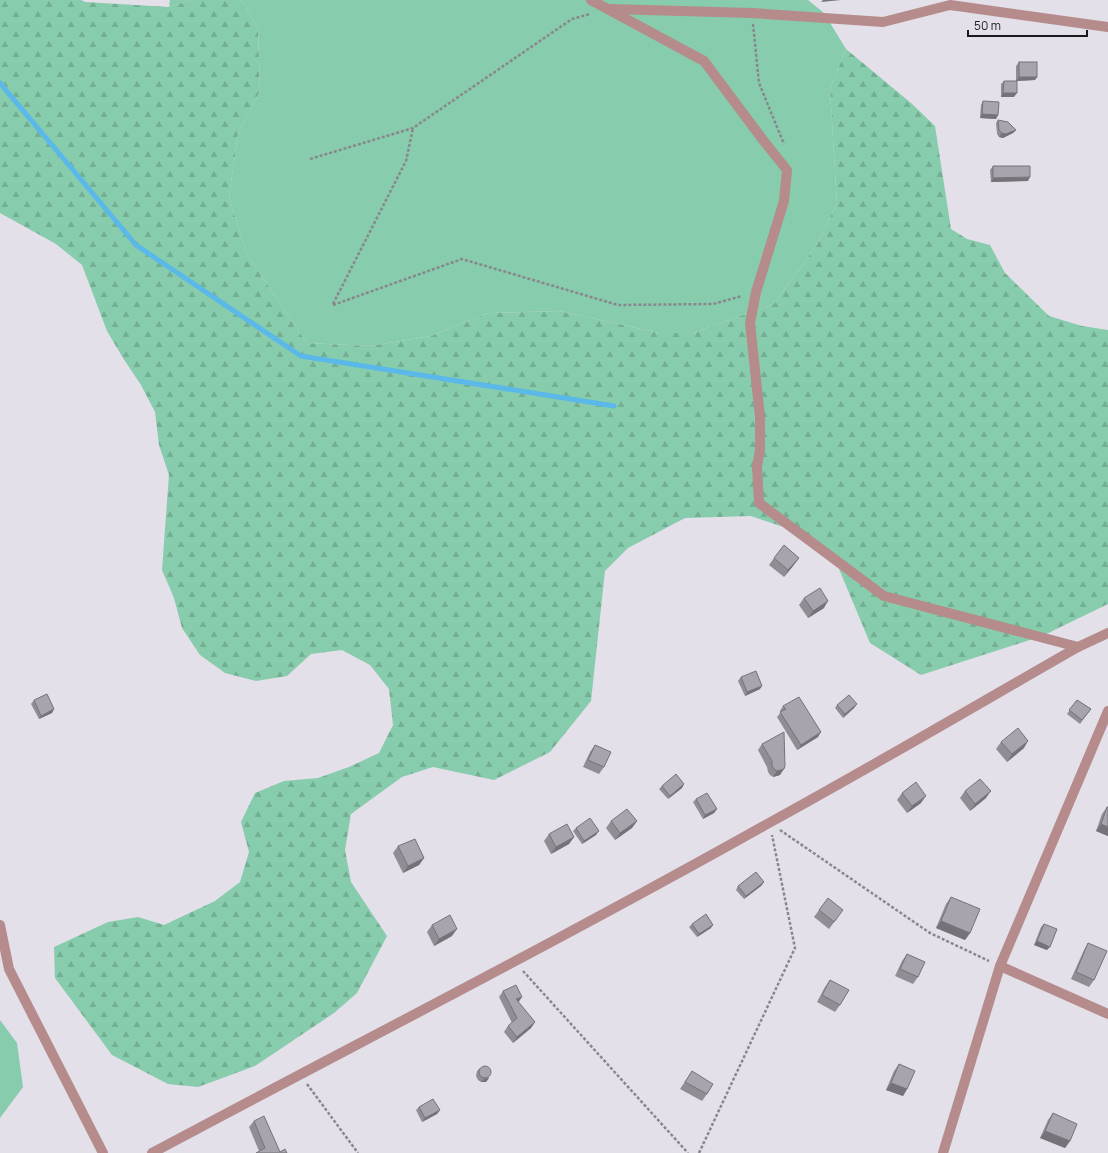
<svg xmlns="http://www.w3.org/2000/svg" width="1108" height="1153" font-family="Manrope,sans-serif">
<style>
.green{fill:#87ccac}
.forest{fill:url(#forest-firs)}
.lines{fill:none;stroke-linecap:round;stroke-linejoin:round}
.stream{stroke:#5bb9e9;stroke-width:5}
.path{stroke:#89878e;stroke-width:2.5;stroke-dasharray:3 2;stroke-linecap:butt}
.minor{stroke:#b58b8b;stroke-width:10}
.wall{fill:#908d95}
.shaded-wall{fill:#757379}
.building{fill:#a7a4ad;stroke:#757379}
</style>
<defs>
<pattern id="forest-firs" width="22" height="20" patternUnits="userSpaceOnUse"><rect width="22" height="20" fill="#87ccac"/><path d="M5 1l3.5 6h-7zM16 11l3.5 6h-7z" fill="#74ae93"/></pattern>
</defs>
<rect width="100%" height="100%" fill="#e3e0ea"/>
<!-- green -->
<g class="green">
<polygon points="170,0 191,0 169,7"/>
<polygon points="241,0 808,0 824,13 846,49 830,89 837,203 816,246 774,304 693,333 659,333 560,311 488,313 431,336 370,346 307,343 247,255 229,197 238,134 260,91 258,28"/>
<polygon points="0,1020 17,1043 23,1087 0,1118"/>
</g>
<!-- forest -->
<polygon class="forest" points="0,0 81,0 85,2 169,7 191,0 241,0 258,28 260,91 238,134 229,197 247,255 307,343 370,346 431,336 488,313 560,311 659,333 693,333 774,304 816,246 837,203 830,89 846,49 911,103 935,126 951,229 967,239 990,245 1005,273 1049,316 1082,326 1108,330 1108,604 1042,636 921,675 870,643 834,557 810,536 751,516 685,518 628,548 605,571 591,701 550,752 494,780 433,767 402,777 351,814 345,850 351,882 387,936 357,993 334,1013 255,1066 198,1087 168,1084 112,1055 55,978 54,947 108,922 138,917 164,925 215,901 240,882 249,852 241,822 255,793 284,781 318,778 349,767 379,753 393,725 389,689 370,665 342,650 311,654 287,676 256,681 225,673 200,655 182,628 174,598 162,570 169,475 159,445 155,412 141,385 123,358 107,331 82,265 56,244 0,213"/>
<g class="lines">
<!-- stream -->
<polyline class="stream" points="0,83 136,245 301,356 614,406"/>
<!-- path -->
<g class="path">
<polyline points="753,24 759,83 784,144"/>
<polyline points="310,159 413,128 572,19 590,14"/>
<polyline points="333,304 406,161 413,128"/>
<polyline points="333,305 462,259 618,305 713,304 742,296"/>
<polyline points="780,830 930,933 989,961"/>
<polyline points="523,971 688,1153"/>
<polyline points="307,1084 358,1153"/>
<polyline points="699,1153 795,948 772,835"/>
</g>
<!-- minor -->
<g class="minor">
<polyline points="591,0 704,61 763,140 787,170 784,201 756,292 750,323 760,417 760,449 757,467 759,503 884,596 1078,647"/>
<polyline points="610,9 752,13 883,22 950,5 1108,27"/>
<polyline points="0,925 9,969 103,1153"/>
<polyline points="1000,966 1108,1014"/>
<path d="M152 1153C358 1043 566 937 769 823 873 766 975 706 1078 647L1108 633"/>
<polyline points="943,1153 1000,966 1108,711"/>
</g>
</g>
<!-- wall -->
<g class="wall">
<polygon points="1019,62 1037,77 1035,80 1016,81 1016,66"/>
<polygon points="1004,81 1014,97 1001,97 1001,84"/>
<polygon points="983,101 998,115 996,119 980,118 981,105"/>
<polygon points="998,120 1016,130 1013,133 1003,138 999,137 997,134 996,123"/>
<polygon points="993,166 1028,181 991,182 990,170"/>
<polygon points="774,558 799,558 784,577 769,565"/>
<polygon points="804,598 824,608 808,618 799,605"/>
<polygon points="741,677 760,689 745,696 738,681"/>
<polygon points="34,700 54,709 52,713 39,719 31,704"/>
<polygon points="1077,700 1091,709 1080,724 1067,714"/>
<polygon points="857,704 854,708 843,718 835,708 837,705"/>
<polygon points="783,706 818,737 797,750 777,717 781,712 780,711"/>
<polygon points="1001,742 1024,748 1007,762 996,749"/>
<polygon points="762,744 780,775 773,777 770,775 768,772 767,767 758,750"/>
<polygon points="595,745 604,767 599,774 583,767 590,752"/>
<polygon points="684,784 682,788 668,799 659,789 662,786"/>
<polygon points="965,791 986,798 970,811 960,798"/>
<polygon points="902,793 921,803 907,813 897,800"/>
<polygon points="696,799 717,809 714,813 703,819 693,802"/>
<polygon points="1107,807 1108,836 1096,831 1102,814"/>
<polygon points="611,821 637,821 632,828 615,840 606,828"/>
<polygon points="576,828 596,835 582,844 573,831"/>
<polygon points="549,834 574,837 569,844 551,854 544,841"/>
<polygon points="398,846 424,858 419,865 403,873 393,853"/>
<polygon points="764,882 761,886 744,899 736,890 738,886"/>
<polygon points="951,897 970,933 965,940 936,928 946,904"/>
<polygon points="819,910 838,917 829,929 814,917"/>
<polygon points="692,924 711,928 697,937 689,927"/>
<polygon points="1044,924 1047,950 1034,945 1041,927"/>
<polygon points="432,925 452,936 434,946 427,932"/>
<polygon points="1088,943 1094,980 1089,987 1071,979 1084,950"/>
<polygon points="907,954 918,977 913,984 895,976 902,961"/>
<polygon points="830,980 840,1005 835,1012 817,1002 825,987"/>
<polygon points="503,991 518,1002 535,1022 531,1028 513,1043 504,1032 508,1026 512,1023 499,997"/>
<polygon points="899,1064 907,1089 903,1096 886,1090 894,1071"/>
<polygon points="480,1068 489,1078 486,1082 481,1082 478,1080 476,1076 477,1071"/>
<polygon points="692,1071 707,1094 702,1101 680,1089"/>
<polygon points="419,1107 440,1110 437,1114 422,1122 416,1110"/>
<polygon points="1053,1113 1070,1141 1065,1148 1040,1138 1048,1120"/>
<polygon points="254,1121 280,1152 259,1151 249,1127"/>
</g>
<!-- shaded-wall -->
<g class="shaded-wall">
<polygon points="823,0 841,0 821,2"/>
<polygon points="1019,77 1037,77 1035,80 1016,81"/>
<polygon points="1003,93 1017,93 1014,97 1001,97"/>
<polygon points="982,114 998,115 996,119 980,118"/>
<polygon points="1016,130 1013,133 1003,138 999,137 1002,133"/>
<polygon points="1030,177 1028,181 991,182 993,178"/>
<polygon points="799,558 794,565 784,577 788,570"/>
<polygon points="828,601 824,608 808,618 813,611"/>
<polygon points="762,686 760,689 745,696 747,692"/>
<polygon points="857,704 854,708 843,718 845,714"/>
<polygon points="54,709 52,713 39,719 41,716"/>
<polygon points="821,732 818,737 797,750 801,745"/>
<polygon points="1028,741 1024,748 1007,762 1012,754"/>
<polygon points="784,769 780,775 773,777 777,771"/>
<polygon points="684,784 682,788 668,799 670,796"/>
<polygon points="991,791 986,798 970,811 975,804"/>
<polygon points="926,796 921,803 907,813 912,806"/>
<polygon points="717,809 714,813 703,819 705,815"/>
<polygon points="637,821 632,828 615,840 620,833"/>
<polygon points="1101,824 1108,827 1108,836 1096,831"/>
<polygon points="599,831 596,835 582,844 584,841"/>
<polygon points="574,837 569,844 551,854 556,847"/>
<polygon points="424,858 419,865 403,873 408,866"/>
<polygon points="764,882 761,886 744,899 746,896"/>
<polygon points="941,921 970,933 965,940 936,928"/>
<polygon points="713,925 711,928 697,937 699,934"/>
<polygon points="457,929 452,936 434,946 439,939"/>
<polygon points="1037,941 1050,947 1047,950 1034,945"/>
<polygon points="522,997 518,1003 516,999"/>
<polygon points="535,1022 531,1028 513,1043 517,1037"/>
<polygon points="489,1078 486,1082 481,1082 484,1079"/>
<polygon points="891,1083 907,1089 903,1096 886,1090"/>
<polygon points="440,1110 437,1114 422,1122 425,1118"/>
<polygon points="1045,1131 1070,1141 1065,1148 1040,1138"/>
</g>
<!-- building -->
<g class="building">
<rect x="1019" y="62" width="18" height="15"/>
<polygon points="1004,81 1017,81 1017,93 1003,93"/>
<polygon points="983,101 999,102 998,115 982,114"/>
<polygon points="998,120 1008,122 1016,130 1006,134 1002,133 999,130"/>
<polygon points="993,166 1030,166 1030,177 993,178"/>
<polygon points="784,545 799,558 788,570 774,558"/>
<polygon points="820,588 828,601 813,611 804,598"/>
<polygon points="756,671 762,686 747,692 741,677"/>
<polygon points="47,694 54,709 41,716 34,700"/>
<polygon points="849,695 857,704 845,714 837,705"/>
<polygon points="799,697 821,732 801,745 780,712 786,709 783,706"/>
<polygon points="1077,700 1091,709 1082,720 1069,710"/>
<polygon points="1018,728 1028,741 1012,754 1001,742"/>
<polygon points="784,732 785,766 784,769 777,771 774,769 772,766 772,761 762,744"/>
<polygon points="595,745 611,752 604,767 588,760"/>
<polygon points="676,774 684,784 670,796 662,786"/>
<polygon points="980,779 991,791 975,804 965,791"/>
<polygon points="916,782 926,796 912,806 902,793"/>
<polygon points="707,793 717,809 705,815 696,799"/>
<polygon points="1107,807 1108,807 1108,827 1101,824"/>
<polygon points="627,809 637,821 620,833 611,821"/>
<polygon points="590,818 599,831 584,841 576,828"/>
<polygon points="567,824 574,837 556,847 549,834"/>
<polygon points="415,839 424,858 408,866 398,846"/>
<polygon points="756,872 764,882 746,896 738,886"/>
<polygon points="951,897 980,909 970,933 941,921"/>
<polygon points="828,898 843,910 834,922 819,910"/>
<polygon points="706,914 713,925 699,934 692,924"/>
<polygon points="450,915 457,929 439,939 432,925"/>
<polygon points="1044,924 1057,929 1050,947 1037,941"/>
<polygon points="1088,943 1107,951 1094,980 1076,972"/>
<polygon points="907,954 925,962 918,977 900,969"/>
<polygon points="830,980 849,990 840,1005 822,995"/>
<polygon points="516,985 522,997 516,999 535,1022 517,1037 508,1026 517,1018 503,991"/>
<polygon points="899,1064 915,1071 907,1089 891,1083"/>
<circle cx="485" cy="1072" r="6"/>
<polygon points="692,1071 713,1084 707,1094 685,1082"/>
<polygon points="433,1099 440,1110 425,1118 419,1107"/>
<polygon points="1053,1113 1077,1124 1070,1141 1045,1131"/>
<polygon points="264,1116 280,1152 285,1149 287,1153 256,1153 265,1148 254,1121"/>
</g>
<!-- scale -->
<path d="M968 30v6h119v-6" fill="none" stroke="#19181c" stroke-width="2"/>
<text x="974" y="30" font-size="12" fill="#19181c" stroke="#e3e0ea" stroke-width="3" paint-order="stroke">50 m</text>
</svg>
